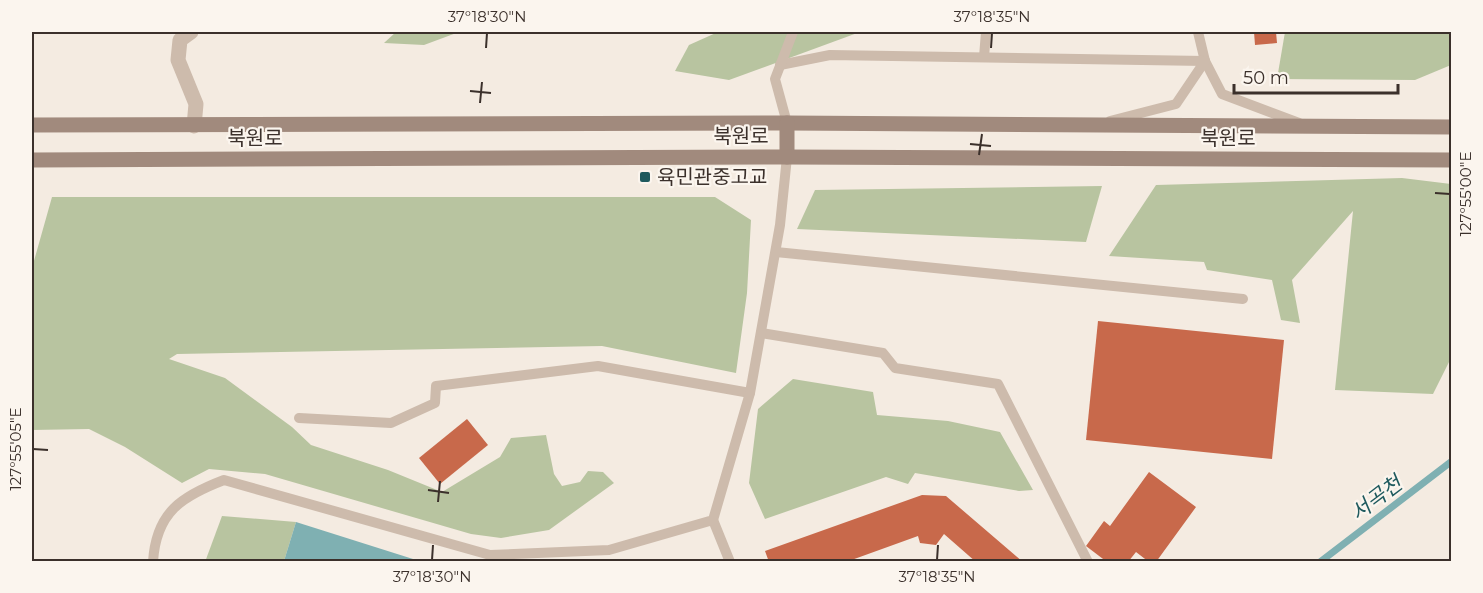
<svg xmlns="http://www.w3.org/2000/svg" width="1483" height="593" font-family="Montserrat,'Noto Sans KR',sans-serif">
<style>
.green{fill:#b8c4a0}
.water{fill:#7fb0b2}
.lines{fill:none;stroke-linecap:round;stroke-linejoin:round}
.stream{stroke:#7fb0b2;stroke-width:7}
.building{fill:#c8694b}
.lane{stroke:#cdbbac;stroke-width:10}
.street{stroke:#cdbbac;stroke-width:15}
.secondary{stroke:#a18a7d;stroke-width:15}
.ticks{fill:none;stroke:#3b302b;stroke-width:2}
.poi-dot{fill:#1f5a5e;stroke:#fbf5ee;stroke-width:2}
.labels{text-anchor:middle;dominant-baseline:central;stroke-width:4.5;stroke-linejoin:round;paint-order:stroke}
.street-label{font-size:20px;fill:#3b302b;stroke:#fbf5ee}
.poi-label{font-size:20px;fill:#3b302b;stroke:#fbf5ee;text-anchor:start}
.water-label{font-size:21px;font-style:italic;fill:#1f5a5e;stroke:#fbf5ee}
.neatline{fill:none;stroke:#3b302b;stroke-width:2}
.ticks-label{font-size:15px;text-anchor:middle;fill:#3b302b}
</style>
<rect width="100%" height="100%" fill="#f4ebe1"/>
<!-- green -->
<g class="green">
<polygon points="396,32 459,32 424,45 384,43"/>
<polygon points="718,32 860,32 729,80 675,71 689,45"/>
<polygon points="1285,32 1451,32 1451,65 1415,80 1277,79"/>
<polygon points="1402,178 1451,184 1451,358 1433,394 1335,390 1353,211 1292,280 1300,323 1281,320 1272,280 1207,270 1204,262 1109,256 1156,185"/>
<polygon points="1102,186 1086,242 797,229 815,190"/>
<polygon points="52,197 715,197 751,220 747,293 736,373 602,346 177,354 169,359 225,378 292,427 311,445 388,470 442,492 500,457 511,438 546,435 554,474 562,486 580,482 588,471 603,472 614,483 549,530 501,538 471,534 265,474 209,469 182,483 125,447 89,429 32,430 32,268"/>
<polygon points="793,379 873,392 877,415 948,421 1000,432 1033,490 1019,491 915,473 908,484 886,477 765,519 749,483 758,409"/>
<polygon points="222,516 296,522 284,561 205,562"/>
</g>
<!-- water -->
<polygon class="water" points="296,522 413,559 412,562 284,561"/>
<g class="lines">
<!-- stream -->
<polyline class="stream" points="1320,562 1452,461"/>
</g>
<!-- building -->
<g class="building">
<polygon points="1254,32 1276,32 1277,43 1255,45"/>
<polygon points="1098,321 1284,340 1272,459 1086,440"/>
<polygon points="467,419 488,445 440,484 419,458"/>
<polygon points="1149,472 1196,507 1156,562 1149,562 1136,552 1128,562 1107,562 1086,546 1104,521 1110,526"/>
<polygon points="922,495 946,496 1023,562 976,562 944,534 936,545 920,543 918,536 846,562 769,562 765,551"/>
</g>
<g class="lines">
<!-- lane -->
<g class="lane">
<polyline points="1198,32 1205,61 1222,94 1299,123"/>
<polyline points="984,57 986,32"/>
<polyline points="780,65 830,55 1205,61"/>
<polyline points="1110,121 1176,104 1205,61"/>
<polyline points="787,123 775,79 793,32"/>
<polyline points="776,252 1243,299"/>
<polyline points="761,333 883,353 895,368 998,384 1088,562"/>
<polyline points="299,418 391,423 435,403 436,386 598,366 750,393"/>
<polyline points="713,520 730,562"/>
<path d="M153 562C156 512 182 496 224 480L490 555 609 550 713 520 750 393 780 225 787 157"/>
</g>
<!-- street -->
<polyline class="street" points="191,32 180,40 178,60 196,104 194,126"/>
<!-- secondary -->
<g class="secondary">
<polyline points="32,125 787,123 1452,127"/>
<polyline points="787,157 787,123"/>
<polyline points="32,160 787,157 1452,160"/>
</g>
</g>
<!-- ticks -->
<path class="ticks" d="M486 48 487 33M991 48 992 33M470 91 491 93M480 103 482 82M970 144 991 146M979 155 982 134M1435 193 1450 194M33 449 48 450M428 490 449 493M438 502 440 481M432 560 433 545M937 560 938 545"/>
<!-- markers -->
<rect class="poi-dot" x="639" y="171" width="12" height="12" rx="3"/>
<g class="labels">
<!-- street labels -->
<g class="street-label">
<text x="741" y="136">북원로</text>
<text x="255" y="138">북원로</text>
<text x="1228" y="138">북원로</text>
</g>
<!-- poi labels -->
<g class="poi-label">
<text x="657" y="177">육민관중고교</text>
</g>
<!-- water labels -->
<g class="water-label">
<text transform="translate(1376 498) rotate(-37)">서곡천</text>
</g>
</g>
<!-- border -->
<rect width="1483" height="593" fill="none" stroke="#fbf5ee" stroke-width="66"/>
<!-- scale -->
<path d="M1234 84v9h164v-9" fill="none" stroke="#3b302b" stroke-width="3"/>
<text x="1243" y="84" font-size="18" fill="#3b302b" stroke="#fbf5ee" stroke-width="4.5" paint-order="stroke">50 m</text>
<rect x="33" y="33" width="1417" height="527" class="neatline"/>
<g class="ticks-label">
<text x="487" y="22">37°18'30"N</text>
<text x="992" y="22">37°18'35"N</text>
<text transform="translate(1466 194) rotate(-90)" y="5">127°55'00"E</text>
<text transform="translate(16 449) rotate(-90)" y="5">127°55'05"E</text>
<text x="432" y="582">37°18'30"N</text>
<text x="937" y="582">37°18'35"N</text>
</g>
</svg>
